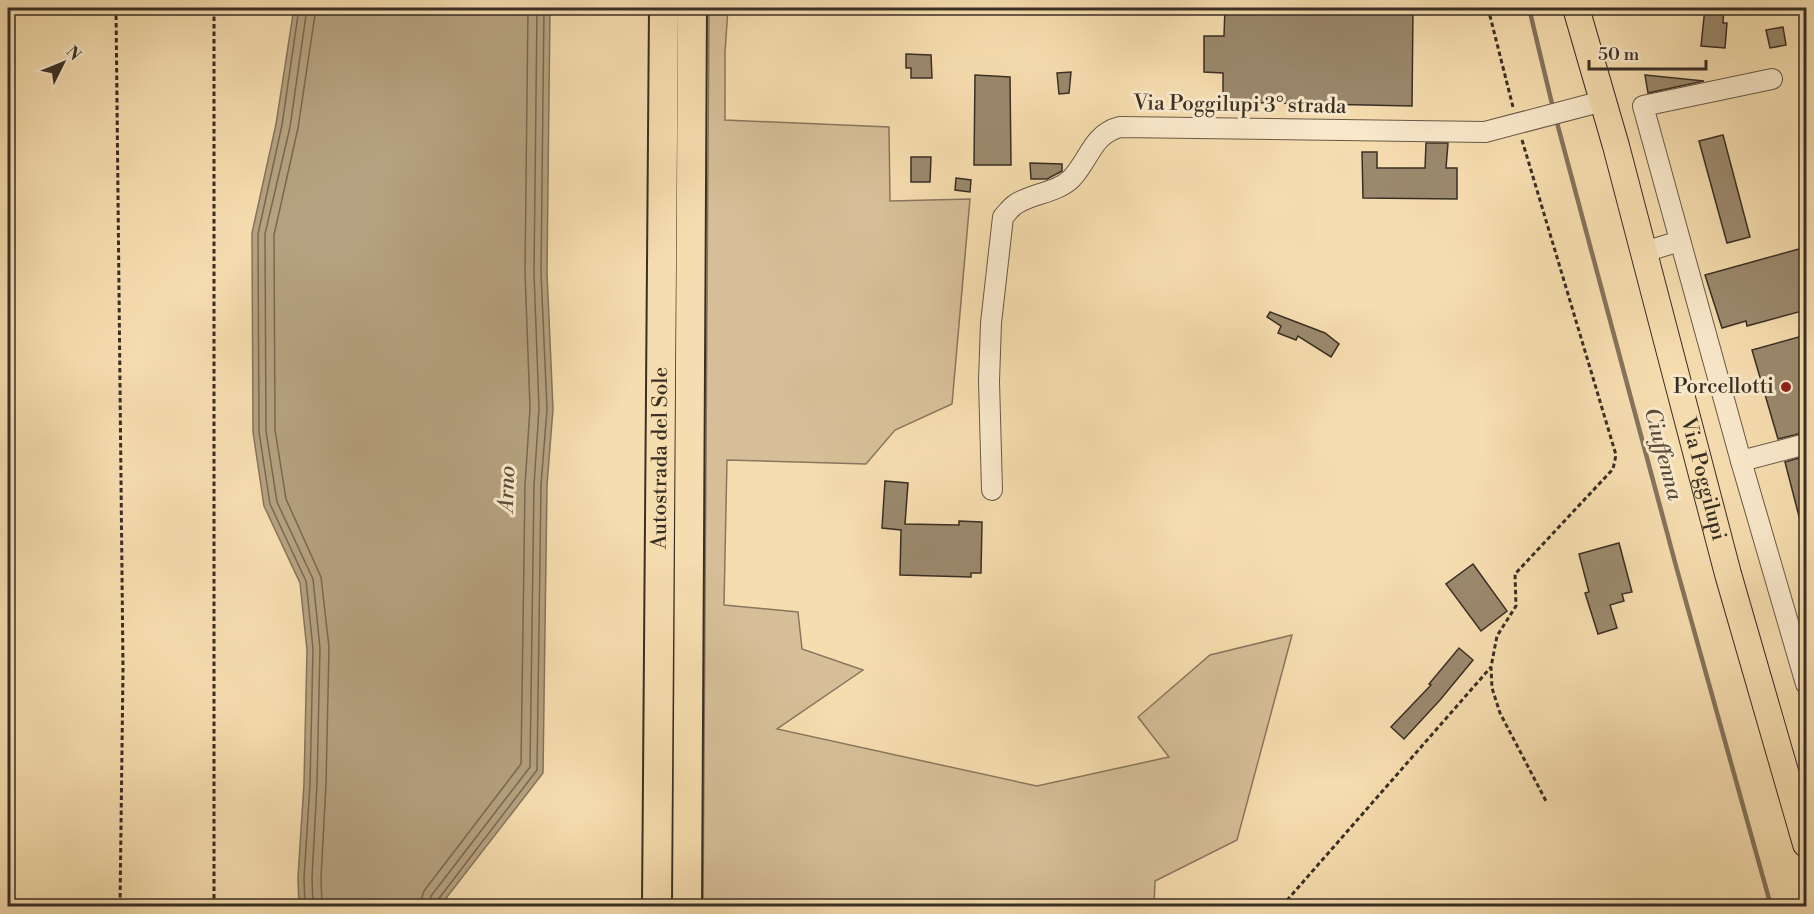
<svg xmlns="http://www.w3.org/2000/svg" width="1814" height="914" font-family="'Libre Bodoni',serif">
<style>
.green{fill:#d6bf98;stroke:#88775e;stroke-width:1.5}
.water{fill:#b6a280;stroke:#84745c;stroke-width:1.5}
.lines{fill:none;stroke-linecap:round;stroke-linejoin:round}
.shore{stroke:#786852;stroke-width:1.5}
.stream{stroke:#84745c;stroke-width:4.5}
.building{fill:#9b896d;stroke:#392f25;stroke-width:1.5}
.minor-casing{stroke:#685a48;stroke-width:22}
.major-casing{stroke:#392f25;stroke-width:28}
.highway-casing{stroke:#392f25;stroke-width:32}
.path{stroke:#392f25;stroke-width:3;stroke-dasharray:4.5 3;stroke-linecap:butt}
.minor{stroke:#f9e9cb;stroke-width:20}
.major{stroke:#f6ddaf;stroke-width:26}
.highway{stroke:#f6ddaf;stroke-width:28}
.poi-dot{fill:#8f2418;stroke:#f9e9cb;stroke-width:2}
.labels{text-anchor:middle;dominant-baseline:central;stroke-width:6;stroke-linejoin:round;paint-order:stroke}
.street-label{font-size:21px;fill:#392f25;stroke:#f9e9cb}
.poi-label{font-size:21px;fill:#392f25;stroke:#f9e9cb;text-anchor:end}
.water-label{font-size:22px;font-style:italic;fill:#584c3c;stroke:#f9e9cb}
</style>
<rect width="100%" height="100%" fill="#f6ddaf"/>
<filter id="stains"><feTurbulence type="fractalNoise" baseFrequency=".00333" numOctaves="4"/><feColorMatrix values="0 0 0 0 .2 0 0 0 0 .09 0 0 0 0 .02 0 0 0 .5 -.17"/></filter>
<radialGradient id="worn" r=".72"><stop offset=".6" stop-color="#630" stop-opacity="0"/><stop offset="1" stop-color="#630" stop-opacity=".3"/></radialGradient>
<!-- green -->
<polygon class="green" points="709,8 728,8 725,52 725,120 889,127 890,201 970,199 952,404 895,430 866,464 727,460 724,605 798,612 802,649 863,670 777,729 1037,786 1169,757 1138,717 1210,655 1292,635 1237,840 1155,881 1154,906 703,906"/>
<!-- water -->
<polygon class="water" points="294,8 550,8 547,273 553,409 547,485 543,773 440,906 299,906 298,878 304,783 307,650 300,583 264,506 253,432 252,233 276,124"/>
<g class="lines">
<!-- shore -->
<g class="shore">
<polyline points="299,8 282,125 258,234 259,432 270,504 306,581 313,649 310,784 304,878 305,906"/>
<polyline points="307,8 290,127 265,234 266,431 277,502 313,579 320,648 317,784 312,878 313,906"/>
<polyline points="316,8 298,128 274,235 275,430 286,499 321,577 329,647 326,784 321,878 322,906"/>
<polyline points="419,906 424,891 521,764 525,485 530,408 525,273 528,8"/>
<polyline points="428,906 431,896 530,767 534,485 539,409 534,273 537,8"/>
<polyline points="436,906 437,901 537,770 541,485 547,409 541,273 544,8"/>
</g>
<!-- stream -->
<g class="stream">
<polyline points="1529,8 1553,108"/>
<polyline points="1556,119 1676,566 1771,906"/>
</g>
</g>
<!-- building -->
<g class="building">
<polygon points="1225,8 1413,8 1412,106 1223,102 1223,73 1204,72 1204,36 1224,36"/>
<polygon points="1705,8 1724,8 1723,23 1727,23 1725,48 1701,46"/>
<polygon points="1783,27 1786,45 1770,48 1766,30"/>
<polygon points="906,54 931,55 932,78 911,78 911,68 906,68"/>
<polygon points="1071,72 1069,93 1059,94 1057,73"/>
<polygon points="975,75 1010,77 1011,165 974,165"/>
<polygon points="1645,75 1704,81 1648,93"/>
<polygon points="1723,135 1750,237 1727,243 1699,141"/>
<polygon points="1426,143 1448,143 1446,168 1457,168 1457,199 1363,198 1362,152 1377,152 1377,168 1425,168"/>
<polygon points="911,157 931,157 930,182 911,182"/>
<polygon points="1030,163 1062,164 1062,171 1047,179 1031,179"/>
<polygon points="956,178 971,180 970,192 955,190"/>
<polygon points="1806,247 1806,310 1747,326 1746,321 1722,328 1705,275"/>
<polygon points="1270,312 1325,333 1339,344 1331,357 1298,336 1296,340 1278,333 1281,326 1267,317"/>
<polygon points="1806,335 1806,432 1778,439 1752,350"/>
<polygon points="1806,456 1806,528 1802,528 1785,462"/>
<polygon points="885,481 908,483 905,524 959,525 959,521 982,522 981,573 971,573 971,577 900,575 901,530 882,528"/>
<polygon points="1619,543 1632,592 1622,594 1624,601 1610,605 1617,628 1598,634 1585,593 1589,592 1579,554"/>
<polygon points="1473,564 1507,611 1481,631 1446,584"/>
<polygon points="1459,648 1473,660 1440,700 1404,739 1391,727 1431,685 1429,684"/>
</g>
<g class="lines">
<!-- minor casing -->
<g class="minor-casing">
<g id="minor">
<polyline points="1772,79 1643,106 1741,461 1806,684"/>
<polyline points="1644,252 1680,241"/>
<polyline points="1741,461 1806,444"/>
<path d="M992 490 989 381 991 323 1003 217C1007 213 1011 207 1016 204 1033 193 1056 193 1071 179 1089 161 1092 134 1120 127L1485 132 1603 101"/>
</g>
</g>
<!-- major casing -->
<g class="major-casing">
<g id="major">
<path id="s1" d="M1576 8 1616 146 1728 574 1806 844"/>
</g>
</g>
<!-- highway casing -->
<g class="highway-casing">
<g id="highway">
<path id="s2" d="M657 906 664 8"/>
<polyline points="687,906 692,8"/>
</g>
</g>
<!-- path -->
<g class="path">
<polyline points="116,8 123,669 120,906"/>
<polyline points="1488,8 1513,107"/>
<polyline points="1522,140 1616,455 1613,469 1515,574 1516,606 1497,636 1491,667 1492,688 1500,713 1546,801"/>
<polyline points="214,906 214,8"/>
<polyline points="1282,906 1491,667"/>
</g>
<!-- minor -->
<use href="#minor" class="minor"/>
<!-- major -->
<use href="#major" class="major"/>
<!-- highway -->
<use href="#highway" class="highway"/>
</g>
<!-- markers -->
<circle class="poi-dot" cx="1786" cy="387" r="6"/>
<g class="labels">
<!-- street labels -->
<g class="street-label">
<text transform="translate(1240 105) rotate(1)">Via Poggilupi 3° strada</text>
<text stroke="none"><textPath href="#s2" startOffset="448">Autostrada del Sole</textPath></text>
<text stroke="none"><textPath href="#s1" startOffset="488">Via Poggilupi</textPath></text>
</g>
<!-- poi labels -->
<g class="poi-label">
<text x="1774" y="387">Porcellotti</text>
</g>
<!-- water labels -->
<g class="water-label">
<text transform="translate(1663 454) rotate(75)">Ciuffenna</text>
<text transform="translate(507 489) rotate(-88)">Arno</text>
</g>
</g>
<!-- margin -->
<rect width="1814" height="914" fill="none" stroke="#f6ddaf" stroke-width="30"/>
<rect x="9" y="9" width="1796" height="896" fill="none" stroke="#392f25" stroke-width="3"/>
<rect x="15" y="15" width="1784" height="884" fill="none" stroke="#392f25" stroke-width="1.5"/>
<!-- north arrow -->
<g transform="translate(63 63) rotate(47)" stroke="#f9e9cb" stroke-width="4.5" paint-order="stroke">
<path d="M0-4.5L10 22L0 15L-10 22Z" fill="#392f25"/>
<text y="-9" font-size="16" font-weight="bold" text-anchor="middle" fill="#392f25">N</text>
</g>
<!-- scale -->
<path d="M1589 60v9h117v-9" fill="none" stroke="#392f25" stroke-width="3"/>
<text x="1598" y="60" font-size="18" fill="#392f25" stroke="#f9e9cb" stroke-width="4.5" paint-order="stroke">50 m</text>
<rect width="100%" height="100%" filter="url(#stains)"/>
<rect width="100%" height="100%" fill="url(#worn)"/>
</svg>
